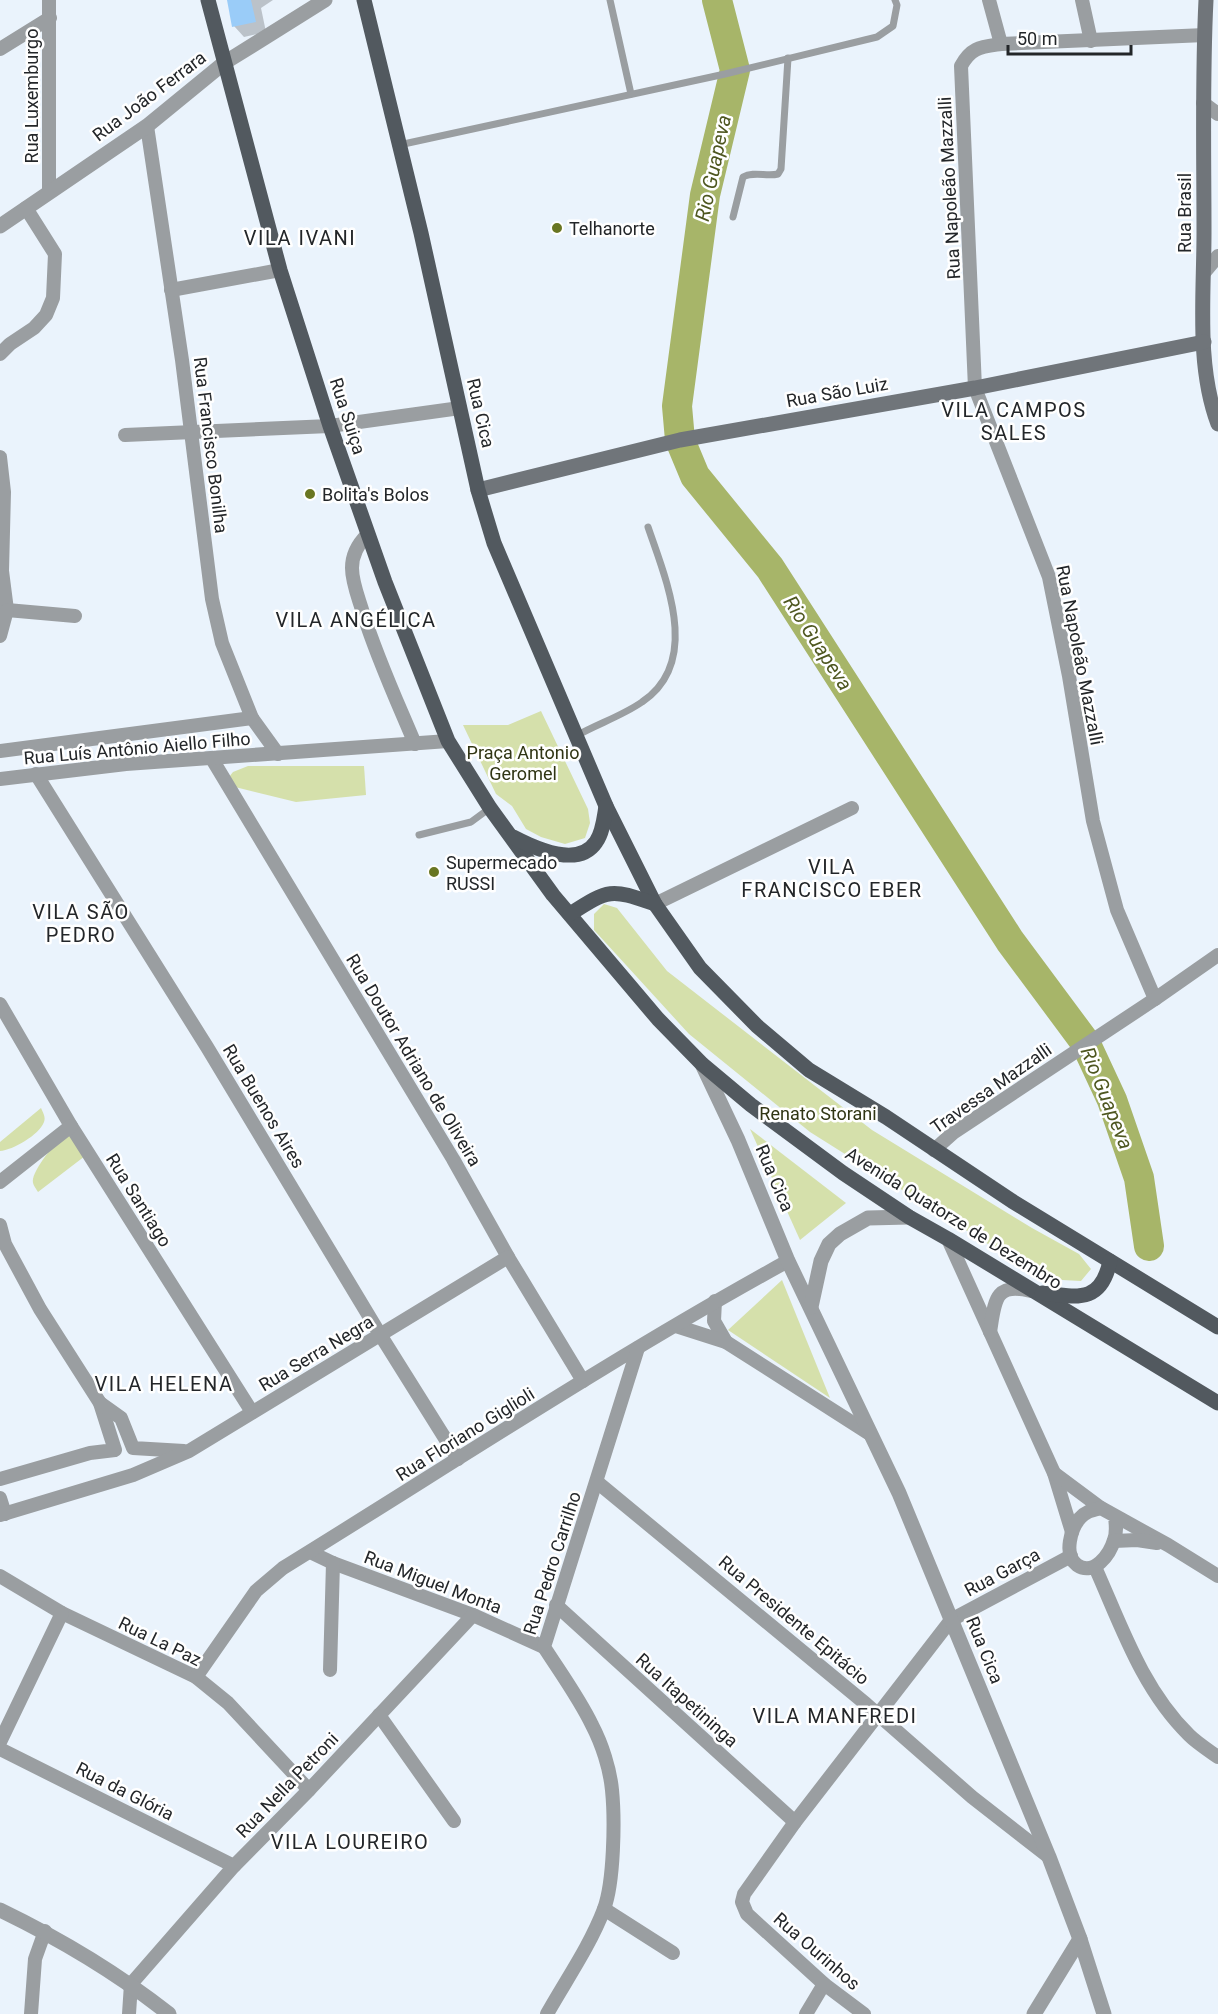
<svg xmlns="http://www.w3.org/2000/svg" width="1218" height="2014" font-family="Roboto,sans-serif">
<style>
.green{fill:#d5e0ab}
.shadow{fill:#0003}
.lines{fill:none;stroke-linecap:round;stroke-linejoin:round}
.river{stroke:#a7b569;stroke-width:30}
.building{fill:#9accf8}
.service{stroke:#9a9ea1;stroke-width:7}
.minor{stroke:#9a9ea1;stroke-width:14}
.tertiary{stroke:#9a9ea1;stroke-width:15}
.secondary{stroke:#70757a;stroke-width:15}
.primary{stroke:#52595f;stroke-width:15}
.poi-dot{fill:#697622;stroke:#fff;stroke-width:2}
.labels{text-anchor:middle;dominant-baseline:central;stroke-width:5;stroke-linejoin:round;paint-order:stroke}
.street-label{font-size:18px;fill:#232629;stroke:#fff}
.poi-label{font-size:18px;fill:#232629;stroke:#fff;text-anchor:start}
.park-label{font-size:18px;fill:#303514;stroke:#fff}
.water-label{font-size:20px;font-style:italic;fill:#4e5720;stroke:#fff}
.neighbourhood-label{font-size:20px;letter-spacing:1.5px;fill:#232629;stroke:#fff}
</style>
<rect width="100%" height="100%" fill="#eaf3fc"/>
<!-- green -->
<g class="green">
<polygon points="541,711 588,809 590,823 585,838 565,844 541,837 526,829 512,806 496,794 463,725 508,725"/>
<polygon points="248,766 364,766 366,795 296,802 231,786 229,777 233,772"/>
<polygon points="604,904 617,908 667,971 872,1130 1032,1228 1079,1254 1091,1269 1081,1281 1062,1280 1020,1257 1012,1257 999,1251 810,1132 689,1034 594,930 594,914"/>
<path d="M41 1108C43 1113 46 1117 44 1122 39 1135 13 1150 0 1151V1142Z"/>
<polygon points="750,1129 846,1203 800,1240"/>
<path d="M72 1133 85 1156 38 1192C35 1187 32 1184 33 1179 36 1166 59 1135 72 1133Z"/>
<polygon points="782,1280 830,1398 728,1330"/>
</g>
<!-- shadow -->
<polygon class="shadow" points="228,0 273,0 261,8 266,32 244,37 234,26"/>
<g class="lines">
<!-- river -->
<polyline class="river" points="717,0 735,70 705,195 677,406 680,440 695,476 770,568 1010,941 1085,1042 1112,1100 1139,1178 1149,1246"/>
</g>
<!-- building -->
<polygon class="building" points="227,0 251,0 256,22 232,27"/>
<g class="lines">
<!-- service -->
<g class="service">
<polyline points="610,0 631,94"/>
<polyline points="399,145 725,74 877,37 893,26 897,5 895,0"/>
<path d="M733 217 743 177C754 171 767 177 778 174L781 169 788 58"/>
<path d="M576 736C597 724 622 716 642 702 702 662 666 580 648 527"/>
<polyline points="419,835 471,822 490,808"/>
</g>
<!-- minor -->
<g class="minor">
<polyline points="989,0 1001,44"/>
<polyline points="1082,0 1091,41"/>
<polyline points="0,49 50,18"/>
<polyline points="1203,103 1218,114"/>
<polyline points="147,126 182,360 212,599 222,643 252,718 278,754"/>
<polyline points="49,192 49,0"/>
<polyline points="1203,274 1218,256"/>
<polyline points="171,290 280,270"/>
<polyline points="0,354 10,344 34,328 46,315 53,298 55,254 26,208"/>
<polyline points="125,435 330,426 460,408"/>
<polyline points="0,457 4,492 2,571 7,610 75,616"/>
<path d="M367 535C358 544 352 554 352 568 352 583 359 599 363 613 377 658 397 701 415 744"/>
<polyline points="0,636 7,610"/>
<polyline points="0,751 252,718"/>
<polyline points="212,759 453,1159 508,1257 583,1381"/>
<polyline points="36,774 207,1047 381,1336 458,1459"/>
<polyline points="0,779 126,764 448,741"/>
<polyline points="655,904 852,808"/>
<path d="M1155 999 1117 910 1093 821 1069 676 1049 577 975 388 961 66C971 47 981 47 1001 44L1205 35"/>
<polyline points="0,1004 71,1126 252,1412"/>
<polyline points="934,1150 953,1133 1155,999 1218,955"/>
<polyline points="0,1182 71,1126"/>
<polyline points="0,1225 5,1244 40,1309 100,1403 115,1450 90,1453 0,1479"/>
<polyline points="948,1239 1054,1473 1072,1532"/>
<polyline points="715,1301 714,1321 726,1342"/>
<polyline points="676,1326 726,1342 870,1434"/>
<path d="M990 1332C995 1301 994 1282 1031 1291"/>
<polyline points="100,1403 121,1418 133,1448 184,1451"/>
<polyline points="1054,1473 1101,1508"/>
<polyline points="597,1482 866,1704 972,1797 1049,1857"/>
<polyline points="0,1498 5,1514"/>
<polyline points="0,1515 133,1475 189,1451 508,1257"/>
<path d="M1115 1517C1116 1525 1117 1533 1114 1540 1110 1554 1094 1577 1077 1565 1063 1555 1071 1528 1080 1518 1086 1511 1093 1510 1101 1508L1168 1545 1218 1576"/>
<polyline points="1114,1541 1137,1540 1157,1543"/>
<polyline points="310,1552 333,1563 473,1615 544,1647"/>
<path d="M1095 1567C1121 1625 1142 1689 1189 1735 1197 1743 1208 1750 1218 1757"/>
<polyline points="0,1576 62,1613 196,1677 228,1703 309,1790"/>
<polyline points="556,1605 795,1822"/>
<polyline points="330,1670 333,1563"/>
<path d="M196 1677 256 1591 283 1568C450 1465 615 1356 788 1261"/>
<polyline points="379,1715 454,1821"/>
<polyline points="0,1742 62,1613"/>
<polyline points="0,1749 234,1866"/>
<polyline points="604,1909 673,1953"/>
<polyline points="31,2014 35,1959 45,1931"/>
<polyline points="129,2014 131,1984 234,1866 309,1790 473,1615"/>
<path d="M547 2014C566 1980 590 1946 604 1909 614 1882 615 1820 612 1790 610 1769 602 1744 592 1725 579 1698 560 1672 544 1647L638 1348"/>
<polyline points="806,2014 824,1984"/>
<polyline points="864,2014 824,1984 747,1914 742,1902 744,1894 795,1822 951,1620 1071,1556"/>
</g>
<!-- tertiary -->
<g class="tertiary">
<polyline points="0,226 147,126 224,63 325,0"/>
<polyline points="702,1064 738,1140 788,1261 899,1493 1049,1857 1080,1939 1104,2014"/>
<polyline points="811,1307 821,1261 829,1244 840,1234 868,1218 909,1217"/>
<path d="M0 1910C60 1939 117 1973 169 2014"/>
<polyline points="1034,2014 1080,1939"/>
</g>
<!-- secondary -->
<g class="secondary">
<path d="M1206 0C1202 78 1204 156 1204 233 1204 296 1196 365 1218 424"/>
<polyline points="478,490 680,440 975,388 1204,342"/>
</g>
<!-- primary -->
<g class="primary">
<polyline points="208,0 280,270 330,426 385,582 448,741 490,808 553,895 658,1019 702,1064 751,1105 843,1173 909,1217 948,1239 1218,1403"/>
<polyline points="364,0 421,233 478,490 494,543 606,806 655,904 700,968 757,1026 809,1070 886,1117 1012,1201 1218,1327"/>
<path d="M513 837C534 848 578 869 596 842 603 832 604 818 606 806"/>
<path d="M570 914C610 888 611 889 655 904"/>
<path d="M1042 1293C1077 1297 1101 1304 1110 1261"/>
</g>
</g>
<!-- markers -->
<g class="poi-dot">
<circle cx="557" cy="228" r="6"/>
<circle cx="310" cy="494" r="6"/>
<circle cx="434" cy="872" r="6"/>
</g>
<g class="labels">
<!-- street labels -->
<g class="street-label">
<text transform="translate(31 96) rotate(-90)">Rua Luxemburgo</text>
<text transform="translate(149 96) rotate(-37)">Rua João Ferrara</text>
<text transform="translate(949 188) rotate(-93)">Rua Napoleão Mazzalli</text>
<text transform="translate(1184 213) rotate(-90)">Rua Brasil</text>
<text transform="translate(837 392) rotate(-10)">Rua São Luiz</text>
<text transform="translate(481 413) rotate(77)">Rua Cica</text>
<text transform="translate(348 416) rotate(72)">Rua Suiça</text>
<text transform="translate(211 445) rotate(83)">Rua Francisco Bonilha</text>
<text transform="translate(1080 655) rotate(79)">Rua Napoleão Mazzalli</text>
<text transform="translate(137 748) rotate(-5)">Rua Luís Antônio Aiello Filho</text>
<text transform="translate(414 1060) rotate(59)">Rua Doutor Adriano de Oliveira</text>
<text transform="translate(991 1088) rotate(-35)">Travessa Mazzalli</text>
<text transform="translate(264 1106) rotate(59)">Rua Buenos Aires</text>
<text transform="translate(775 1178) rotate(67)">Rua Cica</text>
<text transform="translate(139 1200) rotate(58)">Rua Santiago</text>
<text transform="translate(954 1218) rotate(32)">Avenida Quatorze de Dezembro</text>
<text transform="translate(316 1353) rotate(-31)">Rua Serra Negra</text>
<text transform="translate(465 1434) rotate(-32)">Rua Floriano Giglioli</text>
<text transform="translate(552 1563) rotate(-72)">Rua Pedro Carrilho</text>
<text transform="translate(1002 1572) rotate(-28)">Rua Garça</text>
<text transform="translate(433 1582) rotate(21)">Rua Miguel Monta</text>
<text transform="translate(794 1620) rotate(40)">Rua Presidente Epitácio</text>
<text transform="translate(160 1641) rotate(26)">Rua La Paz</text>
<text transform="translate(985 1650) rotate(68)">Rua Cica</text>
<text transform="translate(687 1700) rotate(42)">Rua Itapetininga</text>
<text transform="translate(287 1785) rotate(-46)">Rua Nella Petroni</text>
<text transform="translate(125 1791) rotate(27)">Rua da Glória</text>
<text transform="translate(817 1951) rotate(41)">Rua Ourinhos</text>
</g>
<!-- poi labels -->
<g class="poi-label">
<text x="569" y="228">Telhanorte</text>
<text x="322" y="494">Bolita's Bolos</text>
<text x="446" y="862">Supermecado<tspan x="446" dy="21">RUSSI</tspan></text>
</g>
<!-- park labels -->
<g class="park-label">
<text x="523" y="752">Praça Antonio<tspan x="523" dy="21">Geromel</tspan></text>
<text x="818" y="1113">Renato Storani</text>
</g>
<!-- water labels -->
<g class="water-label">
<text transform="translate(713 168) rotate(-78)">Rio Guapeva</text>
<text transform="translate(818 643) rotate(57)">Rio Guapeva</text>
<text transform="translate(1107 1098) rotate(68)">Rio Guapeva</text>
</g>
<!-- neighbourhood labels -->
<g class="neighbourhood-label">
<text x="300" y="238">VILA IVANI</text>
<text x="1014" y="410">VILA CAMPOS<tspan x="1014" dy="23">SALES</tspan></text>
<text x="356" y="620">VILA ANGÉLICA</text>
<text x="832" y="867">VILA<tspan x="832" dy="23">FRANCISCO EBER</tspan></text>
<text x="81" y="912">VILA SÃO<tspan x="81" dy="23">PEDRO</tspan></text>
<text x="164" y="1384">VILA HELENA</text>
<text x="835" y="1716">VILA MANFREDI</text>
<text x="350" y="1842">VILA LOUREIRO</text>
</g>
</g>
<!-- scale -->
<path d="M1008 45v9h123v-9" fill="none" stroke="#232629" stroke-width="3"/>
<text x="1017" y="45" font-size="18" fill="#232629" stroke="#ffffff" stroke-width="4.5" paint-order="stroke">50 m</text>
</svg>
